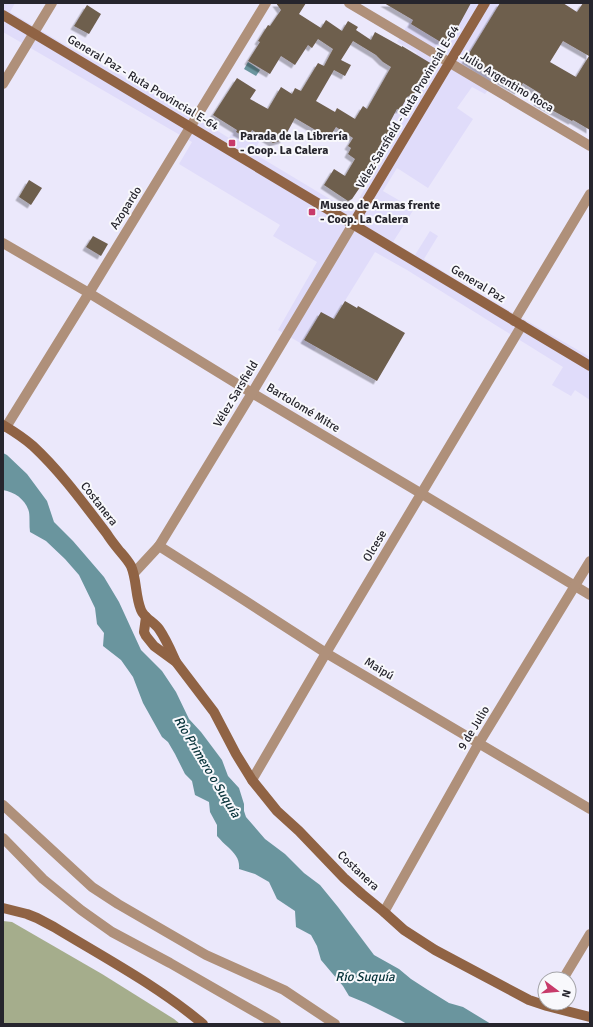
<svg xmlns="http://www.w3.org/2000/svg" width="593" height="1027" font-family="Signika,sans-serif">
<style>
.built{fill:#e0dcfa}
.forest{fill:#a5ad8c}
.water{fill:#6a959e}
.building{fill:#6e5e4e;fill-rule:evenodd;filter:url(#shadow)}
.lines{fill:none;stroke-linecap:round;stroke-linejoin:round}
.street{stroke:#af907a;stroke-width:10}
.secondary{stroke:#906344;stroke-width:10}
.poi-dot{fill:#c73a6a;stroke:#f8f8fc;stroke-width:1.5}
.labels{text-anchor:middle;dominant-baseline:central;stroke-width:4;stroke-linejoin:round;paint-order:stroke}
.street-label{font-size:12px;fill:#26252d;stroke:#f8f8fc}
.poi-label{font-size:12px;font-weight:bold;fill:#26252d;stroke:#f8f8fc;text-anchor:start}
.water-label{font-size:13px;font-style:italic;fill:#063239;stroke:#f8f8fc}
</style>
<defs>
<filter id="shadow"><feDropShadow dx="-3.5" dy="3.5" stdDeviation="0" flood-color="#0004"/></filter>
</defs>
<rect width="100%" height="100%" fill="#ebe8fb"/>
<!-- built -->
<polygon class="built" points="3,3 15,3 10,12 62,43 192,115 229,138 236,126 260,140 253,153 343,207 349,208 354,206 357,202 367,185 347,173 417,53 397,42 421,3 535,3 504,65 493,83 485,94 472,87 457,108 473,119 428,188 397,168 383,191 414,209 393,242 415,255 430,231 438,236 424,259 461,283 590,357 590,400 575,390 571,396 552,385 563,367 407,270 375,252 314,351 278,330 317,262 273,236 280,225 179,164 192,142 3,32"/>
<!-- forest -->
<polygon class="forest" points="3,921 12,922 102,974 174,1019 180,1024 3,1024"/>
<!-- water -->
<g class="water">
<polygon points="248,62 260,70 256,76 244,69"/>
<path d="M3 453 7 455 27 474 47 501 54 522 73 541 104 577 119 602 141 650 162 671 176 692 189 719 201 732 222 760 228 776 239 788 244 804V811L246 817 265 839 285 854 304 873 320 885 338 907 374 955 399 969 411 979 428 990 449 1003 463 1007 491 1024H407L400 1020 366 1003 349 996 343 986 321 960 317 946 311 935 296 927 295 911 277 899 269 882 255 874 239 869C240 859 235 854 228 847 224 844 221 840 217 836V825L210 812 209 802 195 795 192 781 185 774 175 754 168 742 162 737 143 703 133 677 121 660 103 646 104 633 97 624 95 608 79 575 65 559 46 541 30 532C29 525 30 518 29 512 26 500 15 492 3 490Z"/>
</g>
<!-- building -->
<g class="building">
<path d="M276 3H306L299 14 321 28 326 20 342 31 348 21 358 27 356 30 371 40 375 32 402 47V46L432 64 412 98 408 96 400 110 397 109 390 122 392 141 386 152 383 150 367 177 352 199 348 201 324 185 334 169 345 176 355 159 348 154 351 148 348 146 353 138 336 127 329 138 295 118 283 140 273 143 252 130 247 138 236 132 237 130 213 115 237 78 256 90 250 99 268 109 281 87 292 94 295 88 301 91 318 63 324 66 333 49 318 39 312 48 308 45 295 65 281 56 270 74 248 61 260 42 258 41 268 25 270 26 281 10ZM353 41 376 55 383 62 391 67 367 109 363 106 355 119 337 108 335 112 316 101 334 70 345 76 351 65 341 60Z"/>
<polygon points="384,3 471,3 453,36 451,38 443,41 439,41 411,24 413,20"/>
<path d="M500 3H563L577 12 583 3H590V130L573 120 572 121 537 102 541 94 523 83 518 91 496 78 495 80 465 60ZM563 41 589 56 576 77 550 62Z"/>
<polygon points="87,5 101,14 89,34 74,26"/>
<polygon points="29,180 42,188 31,205 19,197"/>
<polygon points="93,236 108,244 101,256 86,247"/>
<polygon points="345,301 357,308 358,306 405,333 377,381 304,340 321,312 334,319"/>
</g>
<g class="lines">
<!-- street -->
<g class="street">
<polyline points="349,3 590,146"/>
<polyline points="3,84 52,3"/>
<polyline points="3,243 89,293 252,393 422,494 590,595"/>
<polyline points="514,321 590,194"/>
<polyline points="6,427 89,293 266,3"/>
<polyline points="159,546 244,600 326,653 590,809"/>
<polyline points="134,573 159,546 252,393 353,224"/>
<polyline points="252,780 326,653 522,325"/>
<polyline points="3,805 92,887 118,904 206,955 284,990 335,1024"/>
<polyline points="3,838 43,879 81,910 112,932 170,963 276,1024"/>
<polyline points="384,912 479,743 590,561"/>
<polyline points="563,979 590,934"/>
</g>
<!-- secondary -->
<g class="secondary">
<polyline points="3,15 590,366"/>
<polyline points="353,224 485,3"/>
<path d="M3 425C13 431 24 438 33 446 61 472 84 504 107 534 110 539 114 544 118 549 122 554 127 559 131 566 137 580 135 595 141 610 144 618 154 622 159 629 166 639 171 651 176 662"/>
<polyline points="146,617 144,632 146,636 154,646 176,662 214,712 236,754 252,780 277,811 299,831 344,878 362,894 384,912 404,930 435,950 529,1000 547,1006 590,1017"/>
<path d="M3 908 27 914 37 918 54 927C105 958 158 986 203 1024"/>
</g>
</g>
<!-- markers -->
<g class="poi-dot">
<rect x="228" y="139" width="8" height="8" rx="2"/>
<rect x="308" y="208" width="8" height="8" rx="2"/>
</g>
<g class="labels">
<!-- street labels -->
<g class="street-label">
<text transform="translate(507 82) rotate(31)">Julio Argentino Roca</text>
<text transform="translate(143 83) rotate(31)">General Paz - Ruta Provincial E-64</text>
<text transform="translate(408 107) rotate(-59)">Vélez Sarsfield - Ruta Provincial E-64</text>
<text transform="translate(126 208) rotate(-58)">Azopardo</text>
<text transform="translate(478 284) rotate(31)">General Paz</text>
<text transform="translate(236 394) rotate(-59)">Vélez Sarsfield</text>
<text transform="translate(303 408) rotate(31)">Bartolomé Mitre</text>
<text transform="translate(99 504) rotate(52)">Costanera</text>
<text transform="translate(375 546) rotate(-59)">Olcese</text>
<text transform="translate(379 669) rotate(31)">Maipú</text>
<text transform="translate(474 728) rotate(-59)">9 de Julio</text>
<text transform="translate(358 871) rotate(43)">Costanera</text>
</g>
<!-- poi labels -->
<g class="poi-label">
<text x="240" y="136">Parada de la Librería<tspan x="240" dy="14">- Coop. La Calera</tspan></text>
<text x="320" y="205">Museo de Armas frente<tspan x="320" dy="14">- Coop. La Calera</tspan></text>
</g>
<!-- water labels -->
<g class="water-label">
<text transform="translate(207 767) rotate(59)">Río Primero o Suquía</text>
<text x="365" y="977">Río Suquía</text>
</g>
</g>
<!-- border -->
<rect width="593" height="1027" fill="none" stroke="#26252d" stroke-width="8"/>
<!-- north arrow -->
<g transform="translate(557 991) rotate(106)"><circle r="19" fill="#f8f8fc" stroke="#a4a4a9"/>
<path d="M0-3L7 15L0 10L-7 15Z" fill="#c73a6a"/>
<text y="-6" font-size="11" font-weight="bold" text-anchor="middle" fill="#26252d">N</text>
</g>
</svg>
